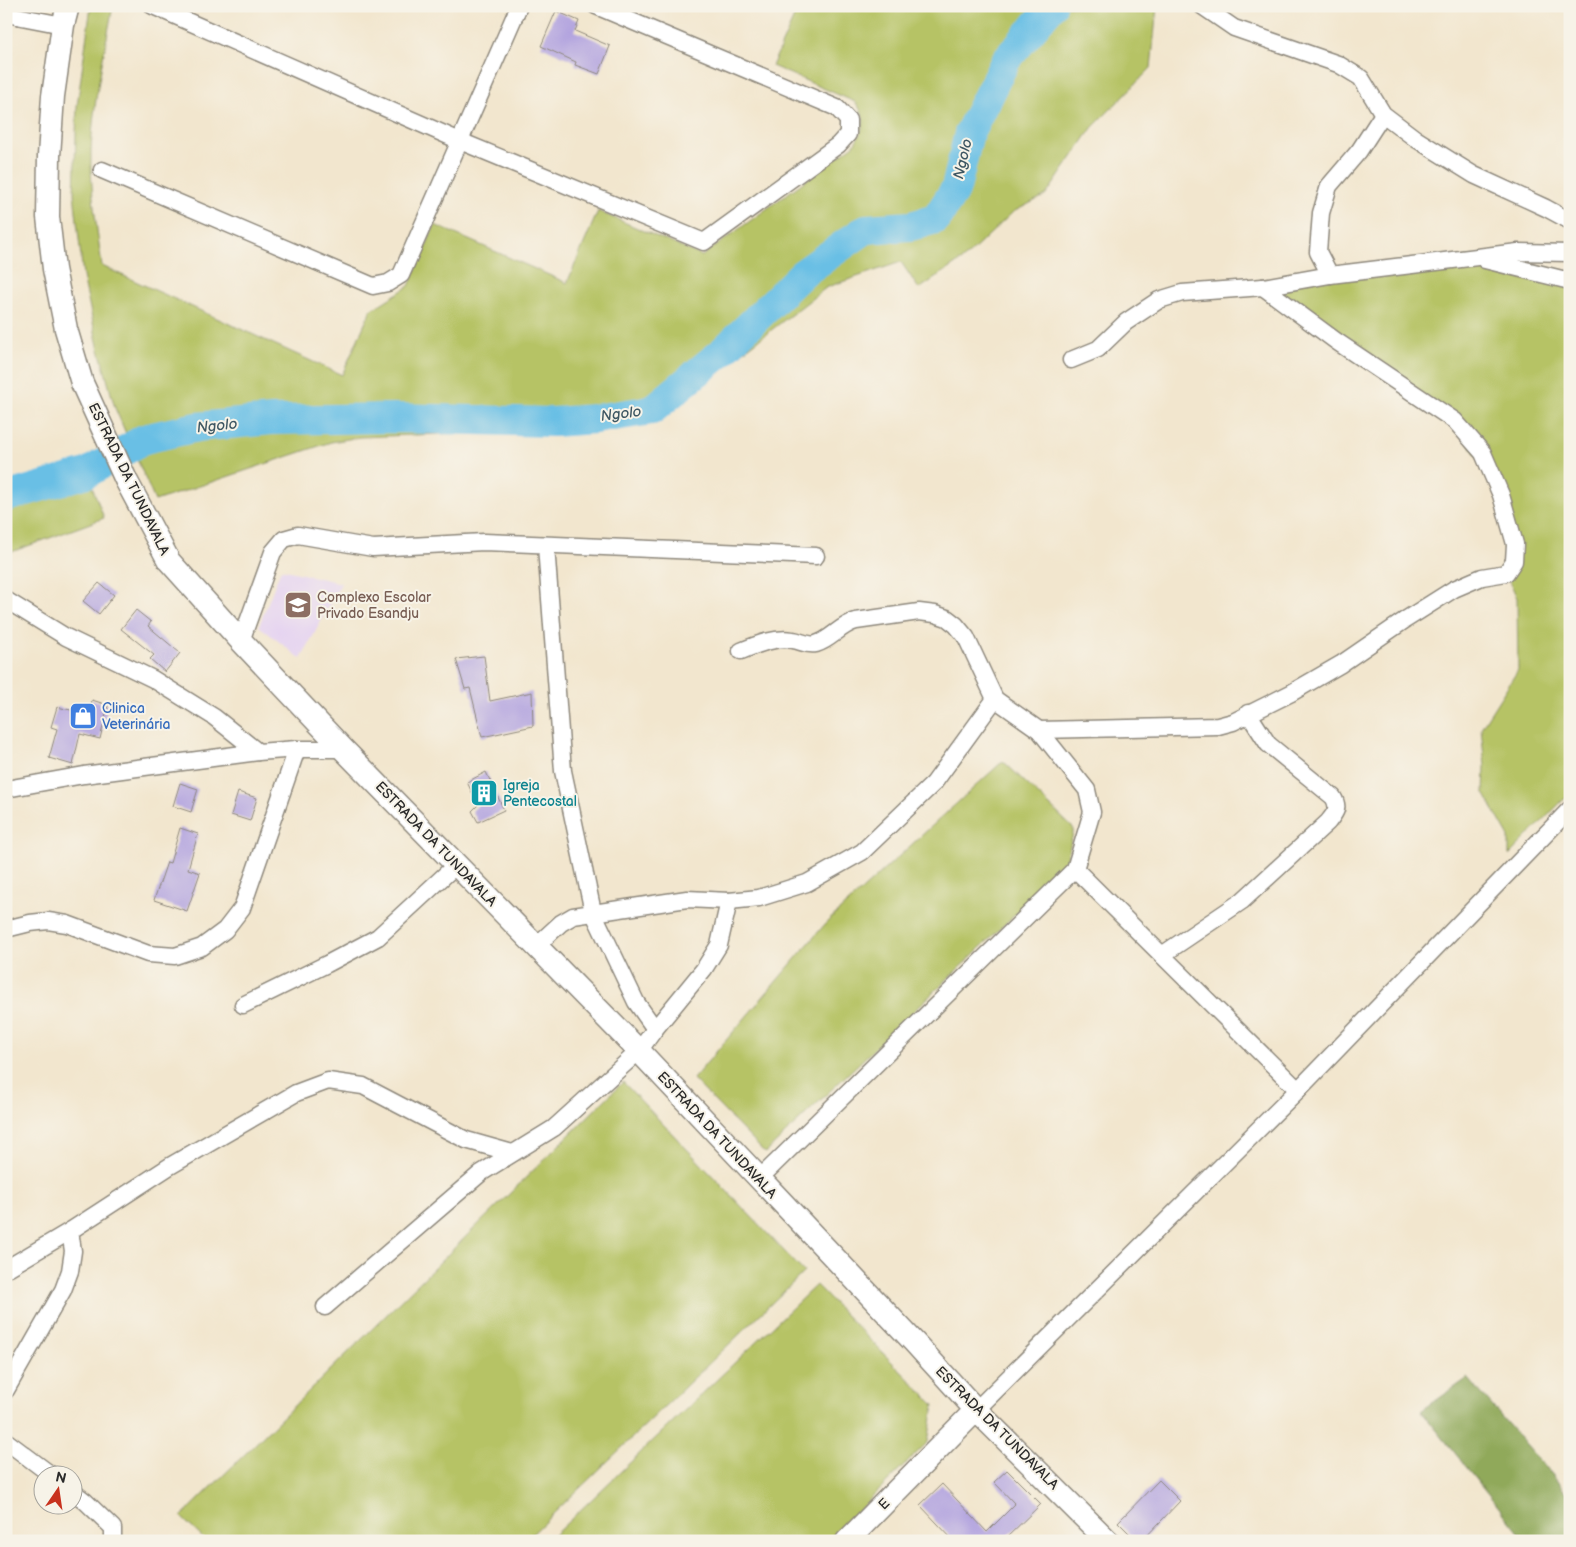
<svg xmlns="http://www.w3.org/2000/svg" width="1576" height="1547" font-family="'Balsamiq Sans',sans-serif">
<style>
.built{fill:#e5d3f1}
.green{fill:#b6c365;stroke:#707748}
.forest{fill:#90a95a;stroke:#5e6a42}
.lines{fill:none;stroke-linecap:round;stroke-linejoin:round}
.river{stroke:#69bfe5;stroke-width:30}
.building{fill:#b3a4df}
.street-casing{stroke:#8e887c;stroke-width:19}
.secondary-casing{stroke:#8e887c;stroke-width:25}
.street{stroke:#fff;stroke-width:16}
.secondary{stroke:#fff;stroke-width:22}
.labels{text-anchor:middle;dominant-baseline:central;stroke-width:4;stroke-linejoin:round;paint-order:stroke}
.street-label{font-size:14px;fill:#2b2b2b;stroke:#f7f3e8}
.education-label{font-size:14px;fill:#785e54;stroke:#f7f3e8;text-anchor:start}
.shop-label{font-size:14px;fill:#366cbe;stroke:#f7f3e8;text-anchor:start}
.culture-label{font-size:14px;fill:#0d838f;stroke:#f7f3e8;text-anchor:start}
.water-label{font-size:15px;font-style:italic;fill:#3e5763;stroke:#f7f3e8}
</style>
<rect width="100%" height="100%" fill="#f7f3e8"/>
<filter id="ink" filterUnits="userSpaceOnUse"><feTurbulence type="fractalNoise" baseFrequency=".02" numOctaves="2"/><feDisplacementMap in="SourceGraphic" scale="10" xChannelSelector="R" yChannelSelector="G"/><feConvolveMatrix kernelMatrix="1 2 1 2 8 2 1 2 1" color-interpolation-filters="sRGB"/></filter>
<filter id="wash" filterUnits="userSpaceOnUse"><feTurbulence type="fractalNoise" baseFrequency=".0096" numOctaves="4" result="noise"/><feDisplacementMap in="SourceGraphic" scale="20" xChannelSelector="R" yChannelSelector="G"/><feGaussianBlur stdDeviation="1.12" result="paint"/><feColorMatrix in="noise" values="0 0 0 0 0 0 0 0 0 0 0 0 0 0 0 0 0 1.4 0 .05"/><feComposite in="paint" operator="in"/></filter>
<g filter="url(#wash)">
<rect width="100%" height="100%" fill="#f2e6ce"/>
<!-- built -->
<polygon class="built" points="281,569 341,583 301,659 259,626"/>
<!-- green -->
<g class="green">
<path d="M91 6H113C104 54 93 102 91 151 90 189 97 228 102 266L342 375 371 310 409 286 435 225 567 283 598 211 702 256 854 145C863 128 869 119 855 102L772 66 799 6H1157L1151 68 1092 128 1046 195 1013 212 966 257 919 289 901 262 827 287 673 406 646 422 600 428 360 437 331 442 155 501 115 408 98 346 83 276 74 193 77 106Z"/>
<polygon points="1473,257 1570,281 1570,793 1509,855 1509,837 1484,793 1485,766 1481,728 1518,670 1517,598 1506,573 1514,561 1501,495 1455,421 1263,287"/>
<polygon points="87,473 104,518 6,554 6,497"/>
<polygon points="1003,761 1074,829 1065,867 765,1153 693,1079 826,923"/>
<polygon points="623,1082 804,1272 525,1541 206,1541 181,1517"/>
<polygon points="816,1285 934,1405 928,1442 828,1541 548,1541"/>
</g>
<!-- forest -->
<polygon class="forest" points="1468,1378 1570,1496 1570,1541 1526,1541 1421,1411"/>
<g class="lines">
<!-- river -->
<polyline class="river" points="6,497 87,473 144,439 197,427 272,420 394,418 553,422 595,419 652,410 722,352 802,274 866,229 911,226 936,219 956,188 969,133 1006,60 1052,6"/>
</g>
<g id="blocks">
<!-- building -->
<g class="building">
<polygon points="556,11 579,21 575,31 610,46 599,74 575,65 576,62 541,46"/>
<polygon points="99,583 114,595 99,614 83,601"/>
<polygon points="136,610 151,622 148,626 180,653 165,672 150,659 154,655 121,629"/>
<polygon points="484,656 490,701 532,692 533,726 482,737 470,688 465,689 456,659"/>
<polygon points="92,700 108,705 100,739 80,734 73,765 49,758 57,729 51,727 57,707 89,714"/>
<polygon points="486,772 504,810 478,822 472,811 478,805 467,782"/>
<polygon points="180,783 198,789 191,812 173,806"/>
<polygon points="238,792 257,798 250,821 231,815"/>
<polygon points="180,828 198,834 188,869 200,873 187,911 154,900 167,862 170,863"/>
<polygon points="1007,1470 1041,1504 1003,1541 954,1541 920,1505 942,1484 987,1532 1015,1504 994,1482"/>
<polygon points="1159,1480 1180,1501 1142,1541 1137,1541 1118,1522"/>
</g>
</g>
</g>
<g filter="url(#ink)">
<use href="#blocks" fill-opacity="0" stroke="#8e887c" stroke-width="1"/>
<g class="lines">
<!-- street casing -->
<g class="street-casing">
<g id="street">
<polyline points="153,6 460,141 704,242 838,145 848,134 848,120 837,108 596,6"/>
<polyline points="1202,6 1234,28 1338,64 1361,78 1383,114 1416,139 1474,175 1546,208 1570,221"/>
<polyline points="6,14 63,25"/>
<polyline points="102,170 373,286 388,283 401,275 519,6"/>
<polyline points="1485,260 1570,281"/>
<polyline points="1330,275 1318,252 1321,213 1329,186 1359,151 1383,114"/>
<polyline points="1071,360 1098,349 1126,322 1159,300 1182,293 1263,287 1330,275 1518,252 1570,253"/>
<polyline points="546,546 563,771 593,912 636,1002 655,1029"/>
<polyline points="6,600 66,637 153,679 214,717 258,752"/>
<polyline points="241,641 273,552 284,539 298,535 373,548 484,542 816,556"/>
<path d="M741 651C758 644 775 637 793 640 801 641 807 646 816 644 831 640 840 625 856 621L919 612 935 614 947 618 956 625 966 637 995 699 1039 730 1087 790 1092 812 1075 869"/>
<polyline points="1039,730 1218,726 1233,722 1291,693 1341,664 1405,620 1454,589 1482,577 1506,573 1514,561 1515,544 1501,495 1483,453 1455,421 1336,341 1263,287"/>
<polyline points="6,789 84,775 258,752 297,749 343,749"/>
<polyline points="6,929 30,923 48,921 67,924 148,954 175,956 202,947 225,930 242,908 297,749"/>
<polyline points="536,946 561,923 573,916 687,899 729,901 759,898 807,883 862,852 934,783 995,699"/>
<path d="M1162 955 1242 901 1328 822C1335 813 1340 808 1333 797L1268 744 1248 713"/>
<polyline points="243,1005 327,964 378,937 456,865"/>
<polyline points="759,1179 1075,869 1298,1090"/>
<polyline points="6,1269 70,1231 170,1166 296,1093 328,1081 363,1086 466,1140 512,1153"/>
<polyline points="325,1307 481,1173 554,1128 639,1051 655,1029 704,969 719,945 729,901"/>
<polyline points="6,1390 63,1290 70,1271 73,1251 70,1231"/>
<polyline points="976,1410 1298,1090 1570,809"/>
<polyline points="6,1441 50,1474"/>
<polyline points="72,1491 85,1501 113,1528 113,1541"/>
</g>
</g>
<!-- secondary casing -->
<g class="secondary-casing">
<g id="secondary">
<polyline points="68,6 63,25 53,96 49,156 48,217 54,269 66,329 82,383 126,480 169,561 241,641 343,749 639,1051 914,1342 976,1410 1108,1541"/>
<polyline points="847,1541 976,1410"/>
</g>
</g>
<!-- street -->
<use href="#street" class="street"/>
<!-- secondary -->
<use href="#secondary" class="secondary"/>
</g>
</g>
<!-- icons -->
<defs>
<g id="school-square" transform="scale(1.4375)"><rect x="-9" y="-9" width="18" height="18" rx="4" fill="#8d6e63" stroke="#f7f3e8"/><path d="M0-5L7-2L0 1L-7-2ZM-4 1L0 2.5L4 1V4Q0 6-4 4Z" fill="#fff"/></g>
<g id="shop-square" transform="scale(1.4375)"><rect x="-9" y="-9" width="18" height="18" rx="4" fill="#3f7fe0" stroke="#f7f3e8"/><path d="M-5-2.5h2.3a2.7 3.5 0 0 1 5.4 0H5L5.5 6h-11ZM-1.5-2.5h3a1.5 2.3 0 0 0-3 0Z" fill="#fff"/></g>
<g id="building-square" transform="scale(1.4375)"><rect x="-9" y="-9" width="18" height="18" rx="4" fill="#0f9aa8" stroke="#f7f3e8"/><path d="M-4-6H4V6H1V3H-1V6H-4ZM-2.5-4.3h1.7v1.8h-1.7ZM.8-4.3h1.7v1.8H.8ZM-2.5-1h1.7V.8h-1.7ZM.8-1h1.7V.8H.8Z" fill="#fff"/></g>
</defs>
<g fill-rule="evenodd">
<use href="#school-square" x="298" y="605"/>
<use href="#shop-square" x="83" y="716"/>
<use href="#building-square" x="484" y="793"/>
</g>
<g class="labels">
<!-- street labels -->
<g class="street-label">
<text transform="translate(129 479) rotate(64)">ESTRADA DA TUNDAVALA</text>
<text transform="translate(436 844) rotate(46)">ESTRADA DA TUNDAVALA</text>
<text transform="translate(717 1135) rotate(47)">ESTRADA DA TUNDAVALA</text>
<text transform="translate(997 1428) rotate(45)">ESTRADA DA TUNDAVALA</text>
<text transform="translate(884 1504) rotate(-45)">E</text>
</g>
<!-- education labels -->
<g class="education-label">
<text x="317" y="597">Complexo Escolar<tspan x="317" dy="16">Privado Esandju</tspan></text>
</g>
<!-- shop labels -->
<g class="shop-label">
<text x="102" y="708">Clinica<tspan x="102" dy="16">Veterinária</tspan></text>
</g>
<!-- culture labels -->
<g class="culture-label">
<text x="503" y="785">Igreja<tspan x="503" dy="16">Pentecostal</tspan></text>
</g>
<!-- water labels -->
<g class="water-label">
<text transform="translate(963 159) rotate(-77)">Ngolo</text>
<text transform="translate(621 414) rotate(-7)">Ngolo</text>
<text transform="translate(217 426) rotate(-6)">Ngolo</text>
</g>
</g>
<!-- margin -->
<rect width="1576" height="1547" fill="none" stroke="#f7f3e8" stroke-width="25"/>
<!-- north arrow -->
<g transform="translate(58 1490) rotate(13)"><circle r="24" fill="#f7f3e8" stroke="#a5a39c"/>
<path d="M0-4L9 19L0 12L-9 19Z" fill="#c8321e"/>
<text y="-8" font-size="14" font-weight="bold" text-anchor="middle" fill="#2b2b2b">N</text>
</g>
</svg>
